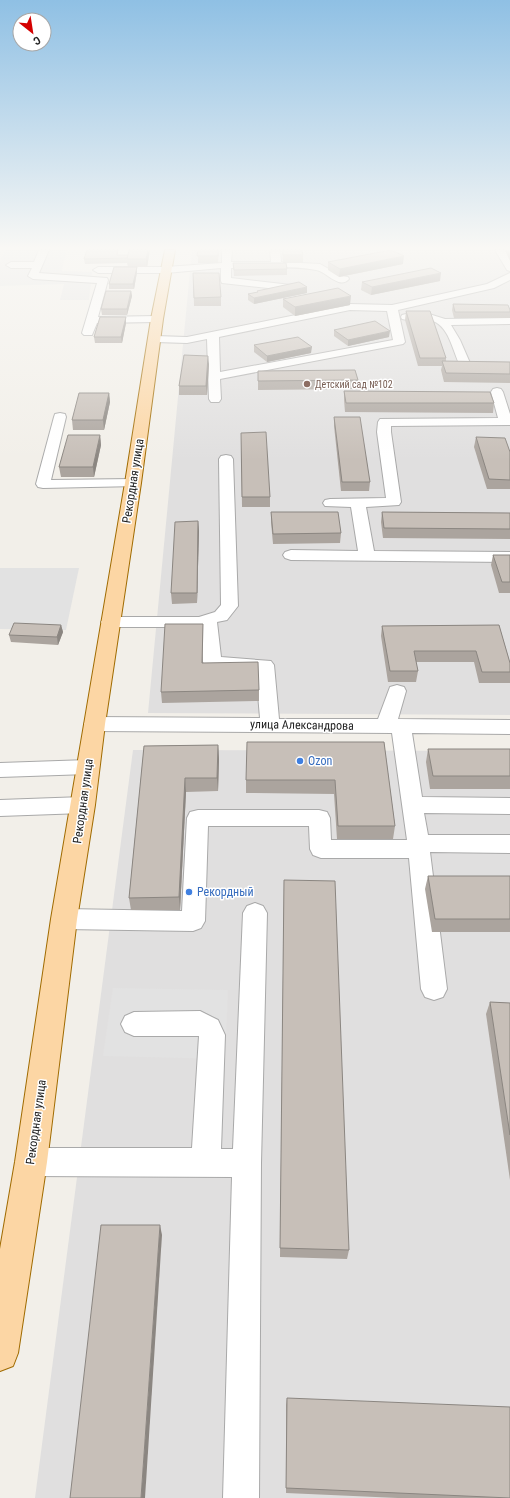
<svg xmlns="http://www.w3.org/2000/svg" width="510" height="1498" font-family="'Roboto Condensed',sans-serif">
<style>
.residential{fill:#e0dfdf}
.parking{fill:#e2e2e2}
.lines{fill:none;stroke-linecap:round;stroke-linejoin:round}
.minor-casing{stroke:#a9a9a9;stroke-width:2}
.major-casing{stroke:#a06b00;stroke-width:2}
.minor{fill:#fff;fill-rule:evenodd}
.major{fill:#fcd6a4;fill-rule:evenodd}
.wall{fill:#aba49e}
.shaded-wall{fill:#8b8681}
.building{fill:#c7bfb8;stroke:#8b8681}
.education-dot{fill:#8d6e63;stroke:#fff;stroke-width:1.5}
.shop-dot{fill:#3f7fe0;stroke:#fff;stroke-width:1.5}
.labels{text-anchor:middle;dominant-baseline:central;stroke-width:3;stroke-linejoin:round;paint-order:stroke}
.far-education-label{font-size:10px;fill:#785e54;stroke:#fff;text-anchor:start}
.street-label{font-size:12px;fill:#222;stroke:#fff}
.shop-label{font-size:12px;fill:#366cbe;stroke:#fff;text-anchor:start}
</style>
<rect width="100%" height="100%" fill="#f2efe9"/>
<!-- residential -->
<g class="residential">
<polygon points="192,250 510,250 510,715 148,713"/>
<polygon points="133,750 510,751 510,1498 35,1498"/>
</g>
<!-- parking -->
<g class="parking">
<polygon points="6,250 66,250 62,271 92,272 89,300 60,300 64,284 0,286 0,261"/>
<polygon points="0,568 79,568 66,630 0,629"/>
<polygon points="113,988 228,990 225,1059 103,1056"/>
</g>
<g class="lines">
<!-- minor casing -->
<g class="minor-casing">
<g id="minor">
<polygon points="39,250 49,250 39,273 107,278 108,280 98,317 157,316 162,319 157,322 97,323 92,335 84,335 82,333 97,283 33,279 28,276 32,268 11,268 6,265 11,262 34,262"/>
<path d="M222 250H232L231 262H271L270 250H280L281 262 320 264 341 276 348 277 349 279C339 290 326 271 316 270 289 265 258 268 231 268V278L291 285 292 287 291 289 287 290 222 283 221 281V268L166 273H98L93 270 98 267H166L222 263Z"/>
<polygon points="495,250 505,250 510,259 510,271 507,270"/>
<path d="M510 273V280L494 288 398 310 405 342 403 344 220 379 221 399 219 402H211L209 399 207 339 187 343 155 342 151 341 149 339 151 337 155 336 187 337 350 304 392 305 487 284ZM350 310 387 311 393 340 220 372 219 337Z"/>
<path d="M406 314H429L445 319 510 318V324L451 325 460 340 470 363H510V371L462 369C453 355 451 328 433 321 423 318 412 322 402 319L401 317 402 315Z"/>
<polygon points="497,388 501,389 503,392 510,414 510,425 391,426 391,432 401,502 399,505 366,507 374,551 510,552 510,562 291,560 285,558 283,555 285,552 291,550 358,551 351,507 325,506 323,503 325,500 330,499 386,498 377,432 378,422 380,419 498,418 491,392 493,389"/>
<polygon points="60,413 65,414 66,417 51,480 133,479 138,480 140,483 138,486 43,488 38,487 36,484 54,417 55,414"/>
<polygon points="226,455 231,456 233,459 238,606 227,620 217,622 221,657 271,661 274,665 279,719 378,719 390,687 397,685 404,687 406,691 398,719 510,720 510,734 412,733 422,797 510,798 510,814 424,813 428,835 510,835 510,853 430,852 447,989 443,997 434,1000 425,997 421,989 409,858 321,858 313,855 310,849 309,826 208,826 205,921 201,928 193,931 64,929 56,926 52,919 56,912 64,909 182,911 187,818 190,812 198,810 319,810 327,812 330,818 331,840 407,840 392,733 94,731 87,729 84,724 87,719 94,717 260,718 256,670 206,666 203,662 200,627 110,627 104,626 101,622 104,618 110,617 199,617 215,612 221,605 219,459 221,456"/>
<polygon points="88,760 95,762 98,767 95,772 88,774 0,777 0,763"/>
<polygon points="83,797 90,799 94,805 90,811 83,813 0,816 0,800"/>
<polygon points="255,903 263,906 267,913 261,1163 259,1498 223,1498 232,1177 31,1176 21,1172 17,1162 21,1152 31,1148 192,1148 199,1036 134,1036 125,1032 121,1024 125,1016 134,1012 200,1011 218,1020 225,1035 221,1149 233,1149 243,913 247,906"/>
</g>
</g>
<!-- major casing -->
<g class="major-casing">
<polygon id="major" points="165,250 175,250 163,319 141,483 105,724 95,805 77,919 47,1162 18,1353 13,1366 0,1371 0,1249 15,1162 51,919 125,483 151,319"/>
</g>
<!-- minor -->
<use href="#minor" class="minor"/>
<!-- major -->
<use href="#major" class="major"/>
</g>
<!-- wall -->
<g class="wall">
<polygon points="150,250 147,267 129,267 137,267 137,272 134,289 109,289 109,284 128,267 127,263 85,264 84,259 119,255 128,255"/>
<polygon points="198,250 219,250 218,263 198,263"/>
<polygon points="282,250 302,250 303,255 303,263 286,263 287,269 287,275 234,276 233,263 283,263"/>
<polygon points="505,250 510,250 510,261"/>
<polygon points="328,262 403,264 339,277 328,270"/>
<polygon points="193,273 221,297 221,306 194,306"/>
<polygon points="440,281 371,295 361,290 362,282"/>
<polygon points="131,291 132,296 127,315 102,315 101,309"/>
<polygon points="257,291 307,293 254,304 248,300 248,294 257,292"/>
<polygon points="283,299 350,305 295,316 283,307"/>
<polygon points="453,304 510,310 510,318 454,318 452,310"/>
<polygon points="406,311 446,358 446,361 510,362 510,383 444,382 441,370 442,366 418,366 405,320"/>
<polygon points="126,317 126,323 122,343 95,343 94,337"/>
<polygon points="334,330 389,337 348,346 334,336"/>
<polygon points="254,345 311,353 267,362 254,352"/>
<polygon points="209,364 207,395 179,395 179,386"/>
<polygon points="258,371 358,380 357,389 258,390"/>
<polygon points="344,391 494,403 493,413 345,412 344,400"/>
<polygon points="109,393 110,402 104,430 73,430 72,420"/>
<polygon points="334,417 370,482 369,491 341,491 334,426"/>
<polygon points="241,433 270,497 270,507 242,507"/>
<polygon points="100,435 101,445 94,477 61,477 59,467"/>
<polygon points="476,437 510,452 510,489 487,489 474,447"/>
<polygon points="271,512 341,533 340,543 273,544 271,522"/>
<polygon points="382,512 510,513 510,539 383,538 381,522"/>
<polygon points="198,521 199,531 197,603 172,604 171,593"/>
<polygon points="493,555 510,555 510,593 499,593 491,565"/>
<polygon points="203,624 203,634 202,663 259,690 259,701 162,703 161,692"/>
<polygon points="61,625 63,632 58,645 11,642 9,635"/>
<polygon points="499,625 510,663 510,683 479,683 474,662 416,662 418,671 416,682 388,682 381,636 382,626"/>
<polygon points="384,742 395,826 393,839 337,839 334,794 246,793 246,780"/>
<polygon points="218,745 219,759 218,791 186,792 180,910 131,910 129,898 144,746"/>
<polygon points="428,749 510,749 510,789 430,789 426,762"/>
<polygon points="428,876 510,876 510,932 432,932 425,889"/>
<polygon points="284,880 349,1250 347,1259 280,1257"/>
<polygon points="490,1002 510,1003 510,1180 486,1014"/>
<polygon points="287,1398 510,1498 398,1498 286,1493 286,1405"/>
</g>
<!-- shaded-wall -->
<g class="shaded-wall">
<polygon points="148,250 150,250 147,267 146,259"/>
<polygon points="404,256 403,264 339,277 340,269"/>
<polygon points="137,267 137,272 134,289 133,284"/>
<polygon points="441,273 440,281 371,295 372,287"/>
<polygon points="307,287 307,293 254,304 254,298"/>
<polygon points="131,291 132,296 127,315 127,309"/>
<polygon points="351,296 350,305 295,316 295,307"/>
<polygon points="126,317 126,323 122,343 121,337"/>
<polygon points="390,331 389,337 348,346 348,340"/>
<polygon points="312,347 311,353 267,362 267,356"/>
<polygon points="208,356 209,364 207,395 206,386"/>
<polygon points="109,393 110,402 104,430 103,420"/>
<polygon points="100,435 101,445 94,477 93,467"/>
<polygon points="198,521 199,531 197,603 197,593"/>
<polygon points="203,624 203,634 202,673 202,663"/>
<polygon points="61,625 63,632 58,645 57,637"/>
<polygon points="218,745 219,759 218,791 217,778"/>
<polygon points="185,778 186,792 180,910 179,897"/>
<polygon points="160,1225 162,1235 145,1498 141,1498"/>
</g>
<!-- building -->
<g class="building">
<polygon points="87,250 118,250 117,255 128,255 127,258 84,259"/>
<polygon points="129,250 148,250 146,259 127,259"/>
<polygon points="198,250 218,250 218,256 197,256"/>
<polygon points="283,250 302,250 303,255 283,255"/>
<polygon points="391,250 404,256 340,269 328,262"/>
<polygon points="233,263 286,263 287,269 234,270"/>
<polygon points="114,267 137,267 133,284 109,284"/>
<polygon points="431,268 441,273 372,287 362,282"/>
<polygon points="193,273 219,273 221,297 194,298"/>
<polygon points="299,282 307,287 254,298 248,294 258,292 257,291"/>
<polygon points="338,288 351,296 295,307 283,299"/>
<polygon points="106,291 131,291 127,309 101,309"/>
<polygon points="453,304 508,305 510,310 510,312 455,312"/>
<polygon points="406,311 430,311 446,358 420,358"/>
<polygon points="100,317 126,317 121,337 94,337"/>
<polygon points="375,321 390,331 348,340 334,330"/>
<polygon points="298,337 312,347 267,356 254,345"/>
<polygon points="184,355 208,356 206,386 179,386"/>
<polygon points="442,361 510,362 510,374 446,373"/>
<polygon points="355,370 358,380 258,381 258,371"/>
<polygon points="344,391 490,392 494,403 346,403"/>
<polygon points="79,393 109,393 103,420 72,420"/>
<polygon points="334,417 360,417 370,482 342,482"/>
<polygon points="266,432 270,497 242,497 241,433"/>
<polygon points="68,435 100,435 93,467 59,467"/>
<polygon points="476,437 505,438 510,452 510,480 489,479"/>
<polygon points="271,512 338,512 341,533 273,534"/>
<polygon points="382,512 510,513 510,529 384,528"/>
<polygon points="198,521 197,593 171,593 175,522"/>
<polygon points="493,555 510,555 510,582 502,582"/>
<polygon points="14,623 61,625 57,637 9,635"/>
<polygon points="165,624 203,624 202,663 258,662 259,690 161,692"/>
<polygon points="499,625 510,663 510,672 482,672 476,651 414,651 418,671 390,671 382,626"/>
<polygon points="247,742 384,742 395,826 338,826 335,780 246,780"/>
<polygon points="218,745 217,778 185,778 179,897 129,898 144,746"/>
<polygon points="428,749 510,749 510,776 433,776"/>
<polygon points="428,876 510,876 510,919 435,919"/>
<polygon points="284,880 335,881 349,1250 280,1248"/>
<polygon points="490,1002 510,1003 510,1135"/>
<polygon points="101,1225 160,1225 141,1498 70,1498"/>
<polygon points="287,1398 510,1407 510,1498 286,1488"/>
</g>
<!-- sky -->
<linearGradient id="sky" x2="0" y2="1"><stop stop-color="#8fc0e4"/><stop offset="0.54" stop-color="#f9f8f5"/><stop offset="1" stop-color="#f9f8f5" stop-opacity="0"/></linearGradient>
<rect width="510" height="460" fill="url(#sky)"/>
<!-- markers -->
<circle class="education-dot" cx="307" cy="384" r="4"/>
<g class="shop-dot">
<circle cx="300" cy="761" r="4"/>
<circle cx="189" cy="892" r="4"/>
</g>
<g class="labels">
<!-- far-education labels -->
<g class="far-education-label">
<text x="315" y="384">Детский сад №102</text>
</g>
<!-- street labels -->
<g class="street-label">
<text transform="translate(133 481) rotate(-81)">Рекордная улица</text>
<text transform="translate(302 725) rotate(1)">улица Александрова</text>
<text transform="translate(83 801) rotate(-82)">Рекордная улица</text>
<text transform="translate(36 1122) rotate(-82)">Рекордная улица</text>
</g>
<!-- shop labels -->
<g class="shop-label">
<text x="308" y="761">Ozon</text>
<text x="197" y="892">Рекордный</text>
</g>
</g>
<!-- north arrow -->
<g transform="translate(32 32) rotate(150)"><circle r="19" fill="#ffffff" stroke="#a7a7a7"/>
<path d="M0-3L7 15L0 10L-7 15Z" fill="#d40000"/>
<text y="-6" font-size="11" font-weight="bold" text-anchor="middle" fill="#222222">С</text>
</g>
</svg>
